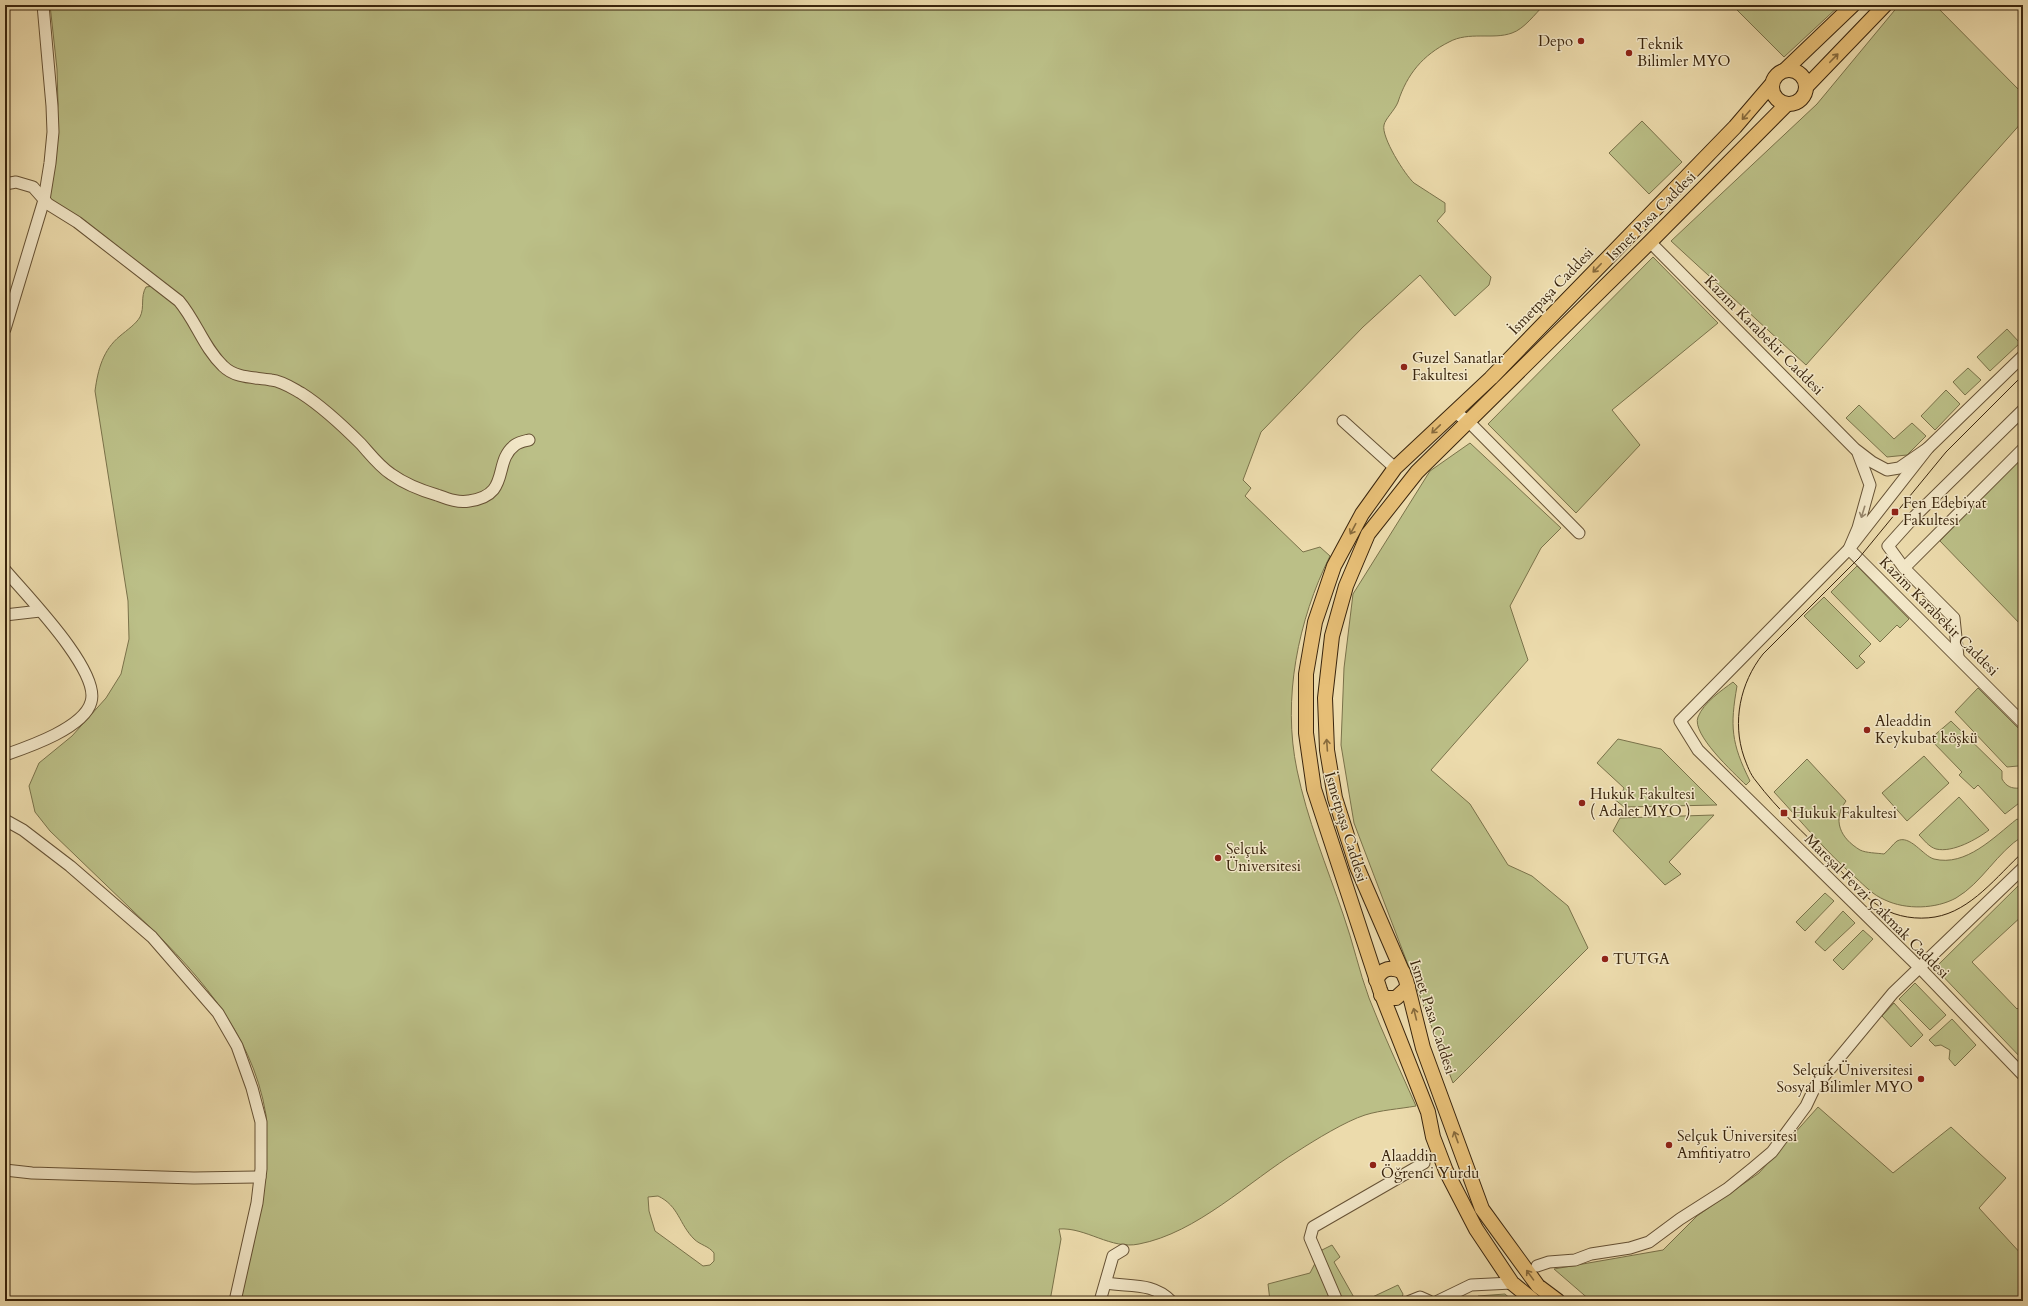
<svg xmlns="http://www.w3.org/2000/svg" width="2028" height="1306" font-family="Cardo,serif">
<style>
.green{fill:#bbbf87;stroke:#7a724a;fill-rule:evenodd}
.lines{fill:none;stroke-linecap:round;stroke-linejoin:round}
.minor-casing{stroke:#665235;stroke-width:13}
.major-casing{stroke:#3a250d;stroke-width:16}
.minor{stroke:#f3e8c9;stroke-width:11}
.major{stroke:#e6be76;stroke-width:14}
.tram{stroke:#3a250d;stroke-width:1}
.oneway{stroke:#876a3c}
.oneway2{stroke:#96866b}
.poi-dot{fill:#8f2418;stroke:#f3e8c9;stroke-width:1.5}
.labels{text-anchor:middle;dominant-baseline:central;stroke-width:3;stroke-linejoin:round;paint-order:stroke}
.poi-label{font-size:15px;fill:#3a250d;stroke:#f3e8c9;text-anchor:start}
.street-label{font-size:15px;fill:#3a250d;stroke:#f3e8c9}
</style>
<rect width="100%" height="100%" fill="#ecdbac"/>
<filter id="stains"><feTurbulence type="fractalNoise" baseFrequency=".005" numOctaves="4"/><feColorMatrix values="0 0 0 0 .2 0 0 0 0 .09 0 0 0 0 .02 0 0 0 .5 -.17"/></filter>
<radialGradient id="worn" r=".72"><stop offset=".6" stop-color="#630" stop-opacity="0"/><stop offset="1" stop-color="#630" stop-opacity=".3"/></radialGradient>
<!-- green -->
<g class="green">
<path d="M50 5H1544C1535 14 1524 29 1512 33 1493 40 1469 31 1449 42 1423 55 1407 74 1398 102 1395 110 1385 119 1384 125 1381 137 1405 175 1414 183 1424 190 1435 196 1445 203V212L1437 221 1491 277 1489 285 1455 316 1420 275 1363 327 1261 432 1243 480 1251 488 1245 496 1303 552 1320 547 1330 556C1298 620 1282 699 1297 770 1307 819 1327 867 1343 914 1353 942 1359 971 1369 998 1383 1034 1400 1070 1416 1106 1399 1109 1381 1110 1365 1115 1346 1121 1315 1140 1298 1151 1249 1181 1197 1233 1139 1244 1111 1250 1086 1227 1059 1229L1061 1239 1050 1301H241C250 1248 266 1194 266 1140 266 1132 267 1123 266 1115 252 1029 192 967 131 909 104 883 77 857 50 831L35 812 29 786 39 763 72 736 106 698 121 674 129 639 128 601 95 391C98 369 103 350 120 336 127 330 136 324 140 317 145 307 140 297 146 287L153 286 48 205 58 104 57 69ZM658 1196C679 1206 679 1224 694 1239 700 1245 709 1246 714 1253V1261L710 1265 703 1266 655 1231 649 1211 648 1197Z"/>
<polygon points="1732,5 1840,5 1784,57"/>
<polygon points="1899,5 1935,5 2023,94 2023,121 1806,365 1671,241 1817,104"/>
<polygon points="1642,121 1682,162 1649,194 1609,153"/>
<polygon points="1653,257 1718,323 1612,410 1640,445 1576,513 1488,424"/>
<polygon points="2007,329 2020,343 1990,371 1977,357"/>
<polygon points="1968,368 1981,380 1965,395 1953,382"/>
<polygon points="1946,390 1960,404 1935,430 1921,416"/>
<polygon points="1859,405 1894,439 1912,423 1926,436 1907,455 1887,457 1846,418"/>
<polygon points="1470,443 1561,528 1541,548 1510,606 1528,660 1431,770 1470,804 1508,865 1532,876 1568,906 1588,948 1453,1083 1354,823 1341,745 1344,668 1353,594 1430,471"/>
<polygon points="2022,455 2023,456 2023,627 1940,541"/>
<polygon points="1857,566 1909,619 1900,628 1897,625 1880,642 1831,592"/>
<polygon points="1824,597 1871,644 1859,656 1865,662 1857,669 1804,616"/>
<path d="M1733 682 1737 686C1730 726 1731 743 1750 781L1746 785C1734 773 1691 734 1698 717 1704 702 1721 691 1733 682Z"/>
<polygon points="1978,688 2023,733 2023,771 2018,766 2007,767 1955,712"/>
<path d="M1951 721 2002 771V779C2006 786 2011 789 2020 788L2023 791V800L2005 814 1978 785 1974 789 1959 775 1962 772 1930 739Z"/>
<polygon points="1618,739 1661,749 1717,805 1624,807 1613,798 1622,793 1624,788 1597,763"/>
<polygon points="1924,756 1949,783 1907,821 1882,793"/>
<path d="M1807 759 1846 801C1832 820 1840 838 1860 850 1866 853 1877 853 1884 854 1889 850 1893 844 1897 841 1910 834 1923 856 1934 859 1966 867 1994 837 2017 819L2023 822V836C1997 852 1982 883 1956 898 1936 909 1906 910 1885 900 1873 895 1865 886 1856 878 1826 852 1801 821 1774 792Z"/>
<path d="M1959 797 1989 830C1977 839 1953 853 1936 849 1929 847 1924 840 1919 835Z"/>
<polygon points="1714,815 1669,862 1681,874 1665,885 1613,831 1620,818"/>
<polygon points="2023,881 2023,915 1972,962 2017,1009 2023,1004 2023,1060 1935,968"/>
<polygon points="1825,893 1834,901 1805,931 1796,922"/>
<polygon points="1843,911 1855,923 1825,951 1815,942"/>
<polygon points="1863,930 1873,939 1843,970 1833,960"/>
<polygon points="1915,983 1946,1015 1930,1030 1899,999"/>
<polygon points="1894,1003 1923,1035 1911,1047 1882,1016"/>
<polygon points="1952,1019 1976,1045 1955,1066 1949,1059 1950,1050 1941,1045 1935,1046 1929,1040"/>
<polygon points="1818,1107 1893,1173 1951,1127 2006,1178 1979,1208 2023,1256 2023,1301 1591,1301 1554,1269 1663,1250 1697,1216 1759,1173"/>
<polygon points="1332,1245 1340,1257 1334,1262 1356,1301 1270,1301 1268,1284 1310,1273 1322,1250"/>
<polygon points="1398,1285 1403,1294 1401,1301 1364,1301"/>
<polygon points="1505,1294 1513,1301 1477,1301 1478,1296"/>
</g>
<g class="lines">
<!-- minor casing -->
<g class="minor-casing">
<g id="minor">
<path d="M5 184 16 182 33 187 48 204 77 222 179 301C196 321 204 348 223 366 236 379 255 377 271 380 282 381 292 388 301 393 323 407 343 426 361 444 370 454 379 466 391 474 405 484 420 490 437 495 448 499 458 503 469 501 512 495 492 462 515 445 519 442 525 441 529 440"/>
<polyline points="1650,242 1855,449 1872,462 1887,470 1899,468 1928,448"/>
<polyline points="5,329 44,200 50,163 53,132 52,106 43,5"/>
<polyline points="1454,412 1468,421 1579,533"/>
<polyline points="1343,421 1395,468"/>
<polyline points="1858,453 1870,485 1858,528 1849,549 1928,448 2023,356"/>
<polyline points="1904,568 2023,449"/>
<path d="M5 570C25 594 101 671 91 702 84 728 28 747 5 755"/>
<polyline points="5,615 40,611"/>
<polyline points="1958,657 1954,618 1904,568 1888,546 1915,516 2023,410"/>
<polyline points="2023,723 1849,549 1680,721 1698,750 1919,967 2023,1075"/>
<polyline points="5,820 23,830 70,866 152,937 218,1013 237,1046 252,1088 261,1122 261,1169 257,1203 235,1301"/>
<polyline points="5,1170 32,1173 194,1178 260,1177"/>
<polyline points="1537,1266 1549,1262 1575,1260 1591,1254 1630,1248 1649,1242 1680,1219 1727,1189 1753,1168 1772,1152 1806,1106 1815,1087 1893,993 2023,868"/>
<path d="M1106 1283C1129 1287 1153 1282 1171 1301"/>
<polyline points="1100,1301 1113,1256 1123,1250"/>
<polyline points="1337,1301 1310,1238 1313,1227 1424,1163"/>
<polyline points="1410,1301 1420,1297 1429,1301"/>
<polyline points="1438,1301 1471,1285 1512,1283"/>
</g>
</g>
<!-- major casing -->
<g class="major-casing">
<g id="major">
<circle cx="1789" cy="87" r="17"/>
<polyline points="1785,70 1853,5"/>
<polyline points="1807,86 1885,5"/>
<path d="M1376 980C1382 968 1391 966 1403 972"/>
<polyline points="1381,995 1386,998 1396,998 1408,987"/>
<polyline points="1534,1301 1512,1283 1476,1229 1446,1171 1433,1137 1428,1112 1380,990 1314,789 1306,733 1306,674 1315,622 1334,566 1362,514 1395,468 1491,378 1735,127 1771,85"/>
<polyline points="1558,1301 1538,1286 1482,1209 1423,1048 1406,980 1357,867 1335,798 1327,750 1325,698 1332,636 1346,586 1368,534 1417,472 1650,242 1787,104"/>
</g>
</g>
<!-- minor -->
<use href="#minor" class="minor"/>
<!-- major -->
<use href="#major" class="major"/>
<!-- tram -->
<path class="tram" d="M2023 375 1946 452 1859 558 1763 654C1740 683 1732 722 1744 757 1747 765 1750 774 1756 781 1777 809 1804 833 1829 858 1845 875 1862 896 1882 908 1897 917 1917 920 1935 917 1971 911 1997 876 2023 852"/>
</g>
<!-- one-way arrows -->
<defs><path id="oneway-shaft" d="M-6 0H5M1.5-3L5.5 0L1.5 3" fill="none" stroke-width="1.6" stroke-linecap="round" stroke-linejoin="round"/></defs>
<g class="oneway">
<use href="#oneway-shaft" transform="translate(1834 58) rotate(-46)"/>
<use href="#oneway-shaft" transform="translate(1746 115) rotate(131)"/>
<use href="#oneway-shaft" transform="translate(1597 268) rotate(134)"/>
<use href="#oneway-shaft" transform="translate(1436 429) rotate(136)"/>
<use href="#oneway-shaft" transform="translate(1353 529) rotate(118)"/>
<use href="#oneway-shaft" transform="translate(1327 745) rotate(-94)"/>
<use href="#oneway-shaft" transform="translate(1415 1014) rotate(-104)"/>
<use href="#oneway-shaft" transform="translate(1456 1137) rotate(-110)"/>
<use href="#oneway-shaft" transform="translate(1530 1275) rotate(-126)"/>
</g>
<use class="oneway2" href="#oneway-shaft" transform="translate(1863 512) rotate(107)"/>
<!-- markers -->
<g class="poi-dot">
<circle cx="1581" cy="41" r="4"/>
<circle cx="1629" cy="53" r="4"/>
<circle cx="1404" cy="367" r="4"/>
<rect x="1891" y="508" width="8" height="8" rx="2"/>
<circle cx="1867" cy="730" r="4"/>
<circle cx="1582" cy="803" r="4"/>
<rect x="1780" y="809" width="8" height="8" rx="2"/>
<circle cx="1218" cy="858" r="4"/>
<circle cx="1605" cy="959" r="4"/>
<circle cx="1921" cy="1079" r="4"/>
<circle cx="1669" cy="1145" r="4"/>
<circle cx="1373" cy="1165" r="4"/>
</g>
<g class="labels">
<!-- poi labels -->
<g class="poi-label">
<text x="1573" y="41" text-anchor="end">Depo</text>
<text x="1637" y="44">Teknik<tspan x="1637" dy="17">Bilimler MYO</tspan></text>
<text x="1412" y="358">Guzel Sanatlar<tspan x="1412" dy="17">Fakultesi</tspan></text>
<text x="1903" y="503">Fen Edebiyat<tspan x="1903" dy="17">Fakultesi</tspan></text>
<text x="1875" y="721">Aleaddin<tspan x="1875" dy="17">Keykubat köşkü</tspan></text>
<text x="1590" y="794">Hukuk Fakultesi<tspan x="1590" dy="17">( Adalet MYO )</tspan></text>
<text x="1792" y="813">Hukuk Fakultesi</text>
<text x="1226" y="849">Selçuk<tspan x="1226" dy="17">Üniversitesi</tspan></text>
<text x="1613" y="959">TUTGA</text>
<text x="1913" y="1070" text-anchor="end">Selçuk Üniversitesi<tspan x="1913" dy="17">Sosyal Bilimler MYO</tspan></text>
<text x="1677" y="1136">Selçuk Üniversitesi<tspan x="1677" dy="17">Amfitiyatro</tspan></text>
<text x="1381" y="1156">Alaaddin<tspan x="1381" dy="17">Öğrenci Yurdu</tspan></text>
</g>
<!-- street labels -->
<g class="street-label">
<text transform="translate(1651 216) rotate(-45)">Ismet Pasa Caddesi</text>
<text transform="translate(1551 291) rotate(-46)">İsmetpaşa Caddesi</text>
<text transform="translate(1764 335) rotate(45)">Kazım Karabekir Caddesi</text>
<text transform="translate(1939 616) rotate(45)">Kazim Karabekir Caddesi</text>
<text transform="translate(1346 827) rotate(73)">İsmetpaşa Caddesi</text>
<text transform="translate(1877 906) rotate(45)">Mareşal Fevzi Çakmak Caddesi</text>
<text transform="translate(1433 1017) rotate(72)">Ismet Pasa Caddesi</text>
</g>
</g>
<!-- margin -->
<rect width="2028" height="1306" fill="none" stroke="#ecdbac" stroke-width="20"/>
<rect x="6" y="6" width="2016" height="1294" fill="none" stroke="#3a250d" stroke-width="2"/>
<rect x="10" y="10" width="2008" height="1286" fill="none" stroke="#3a250d"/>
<rect width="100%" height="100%" filter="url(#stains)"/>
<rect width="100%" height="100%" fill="url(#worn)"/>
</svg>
